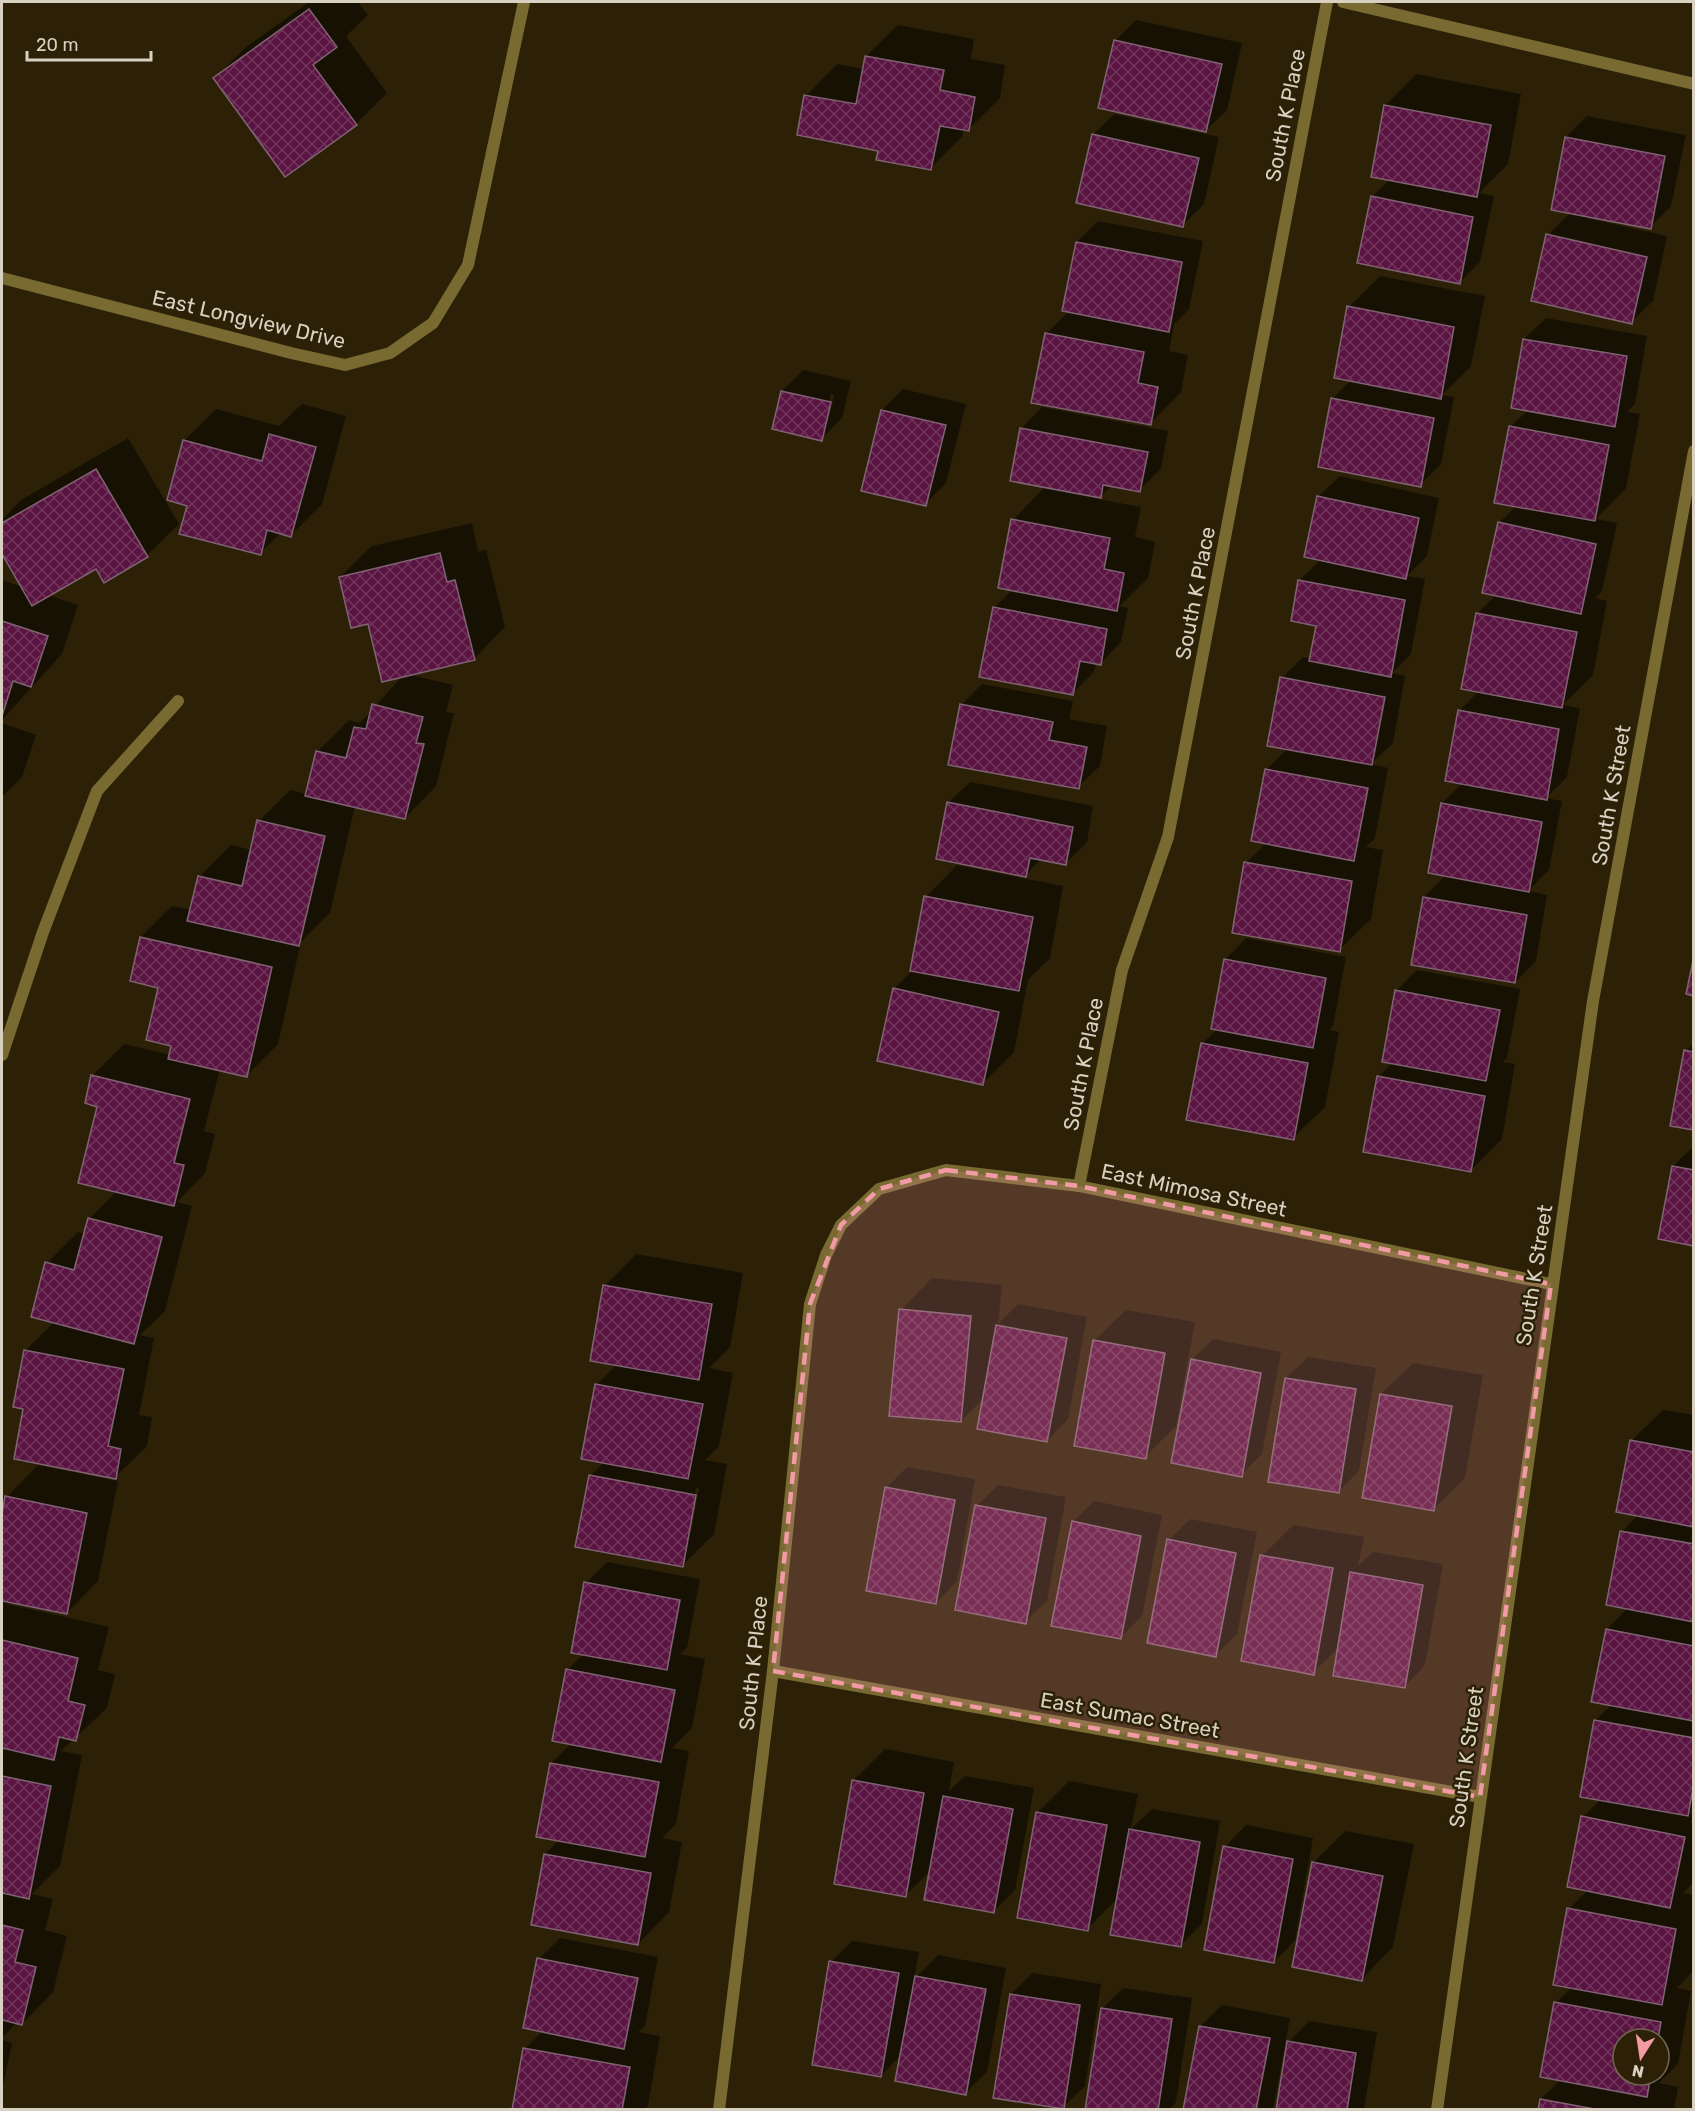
<svg xmlns="http://www.w3.org/2000/svg" width="1695" height="2111" font-family="Rubik,sans-serif">
<style>
.shadow{fill:#0007;fill-rule:evenodd}
.building{fill:url(#building-cross-hatch);stroke:#806373;stroke-width:1.5}
.lines{fill:none;stroke-linecap:round;stroke-linejoin:round}
.street{stroke:#796a32;stroke-width:12}
.marked{fill:#f39aa7;fill-opacity:0.2;stroke:#f39aa7;stroke-width:4.5;stroke-dasharray:12 8;stroke-linejoin:round}
.labels{text-anchor:middle;dominant-baseline:central;stroke-width:5;stroke-linejoin:round;paint-order:stroke}
.street-label{font-size:21px;fill:#d8d1c2;stroke:#2c2107}
</style>
<defs>
<pattern id="building-cross-hatch" width="8" height="8" patternUnits="userSpaceOnUse" patternTransform="scale(1.5)"><rect width="8" height="8" fill="#5a1442"/><path d="M0 0l8 8M0 8l8-8" fill="none" stroke="#71355c"/></pattern>
</defs>
<rect width="100%" height="100%" fill="#2c2107"/>
<!-- shadow -->
<g class="shadow">
<polygon points="309,2 358,2 368,15 346,36 387,93 356,124 215,78 246,47"/>
<polygon points="1136,20 1242,43 1227,110 1205,131 1115,41"/>
<polygon points="898,25 974,39 971,59 1005,65 1000,98 968,130 964,129 962,137 931,168 879,149 806,96 837,64 864,69 866,56"/>
<polygon points="1416,74 1521,94 1508,164 1479,193 1494,196 1480,262 1459,283 1372,197 1390,179 1385,106"/>
<polygon points="1114,114 1219,137 1204,204 1183,225 1093,135"/>
<polygon points="1587,116 1686,135 1671,206 1650,227 1588,215 1587,218 1667,236 1653,301 1631,322 1548,235 1571,212 1566,137"/>
<polygon points="1098,221 1203,241 1189,309 1174,324 1169,351 1188,355 1181,392 1150,424 1046,334 1069,311 1077,242"/>
<polygon points="1380,276 1485,296 1471,366 1442,395 1454,397 1441,464 1420,485 1332,399 1351,380 1349,307"/>
<polygon points="1546,318 1647,336 1635,404 1627,412 1640,414 1626,488 1596,519 1617,523 1602,591 1595,598 1607,601 1593,675 1563,705 1580,708 1567,777 1546,798 1562,801 1549,870 1528,891 1547,895 1536,961 1515,982 1424,897 1446,875 1429,872 1442,803 1463,783 1459,711 1479,691 1477,614 1497,594 1499,523 1517,505 1510,427 1528,410 1524,339"/>
<path d="M803 370 851 381 842 418 821 439 774 428 782 391ZM831 394 834 395 829 417H826Z"/>
<polygon points="903,389 966,404 946,483 925,504 882,410"/>
<polygon points="302,404 346,416 322,504 291,535 281,533 260,553 188,504 184,441 216,409 279,426"/>
<polygon points="1042,407 1168,431 1161,469 1139,490 1112,485 1098,499 1141,507 1135,537 1155,542 1148,578 1120,606 1128,608 1121,642 1100,664 1096,663 1094,672 1073,693 994,608 1012,590 1013,520 1046,486 1021,429"/>
<polygon points="128,438 179,524 147,555 105,580 97,567 48,595 78,605 62,654 2,720 2,580 23,587 2,551 2,520 21,500"/>
<polygon points="1340,476 1439,498 1427,556 1407,576 1425,579 1411,654 1392,673 1405,676 1393,743 1371,764 1388,768 1375,838 1366,847 1383,850 1371,919 1339,950 1246,863 1266,843 1266,770 1288,748 1282,678 1303,657 1311,659 1318,625 1299,581 1321,559 1318,497"/>
<polygon points="472,523 478,552 486,549 505,627 474,659 407,674 453,685 446,712 454,713 436,786 405,818 355,806 330,913 301,942 278,1044 246,1076 220,1069 204,1131 215,1134 205,1173 177,1202 192,1206 165,1311 140,1335 154,1338 139,1415 152,1417 147,1446 115,1477 25,1408 26,1350 54,1322 47,1263 78,1232 85,1234 89,1219 117,1191 98,1106 86,1102 93,1075 124,1044 171,1055 173,1045 160,987 141,937 172,906 191,910 200,876 231,845 252,850 259,821 290,790 307,794 317,752 349,720 360,723 403,675 340,577 372,546"/>
<polygon points="982,684 1073,701 1069,719 1107,726 1100,766 1078,787 961,705"/>
<polygon points="2,723 36,735 22,777 2,797"/>
<polygon points="970,782 1093,806 1087,842 1066,863 1042,858 1026,875 948,803"/>
<polygon points="957,865 1063,886 1050,958 1028,980 1014,1052 982,1084 894,989 912,971 926,897"/>
<polygon points="1246,938 1346,957 1333,1026 1329,1030 1339,1032 1325,1107 1293,1138 1202,1044 1217,1029 1225,960"/>
<polygon points="1417,970 1520,989 1507,1058 1503,1062 1515,1064 1502,1139 1470,1171 1378,1077 1393,1062 1396,991"/>
<polygon points="1694,1043 1694,1129 1686,1051"/>
<polygon points="1694,1146 1694,1245 1673,1166"/>
<path d="M636 1254 743 1273 730 1347 709 1368 733 1373 719 1446 705 1460 727 1464 714 1534 682 1566 590 1476 604 1462 596 1385 617 1364 605 1286ZM696 1488H699L691 1532H688Z"/>
<polygon points="932,1278 1002,1285 998,1324 1018,1304 1087,1317 1068,1419 1047,1441 984,1398 961,1421 901,1310"/>
<polygon points="1126,1310 1195,1322 1176,1426 1145,1457 1094,1341"/>
<polygon points="1213,1339 1281,1352 1262,1454 1241,1475 1192,1360"/>
<polygon points="1308,1357 1376,1368 1359,1471 1338,1492 1286,1378"/>
<polygon points="1413,1363 1483,1375 1465,1478 1434,1509 1381,1394"/>
<path d="M1663 1410 1694 1415V1808L1688 1813 1694 1814V1873L1691 1885 1683 1893 1694 1895V1970L1677 1988 1691 1991 1678 2064 1659 2083 1678 2087 1674 2110H1539L1541 2099 1561 2079 1556 2003 1572 1987 1569 1909 1588 1890 1583 1817 1601 1799 1595 1721 1612 1704 1607 1629 1628 1608 1622 1532 1638 1515 1631 1441ZM1623 2039H1659V2075H1623Z"/>
<polygon points="38,1465 118,1481 98,1581 67,1613 8,1601 8,1604 109,1627 98,1670 115,1674 107,1708 61,1751 82,1755 60,1866 32,1894 53,1899 45,1930 67,1936 53,1992 22,2024 17,2022 2,2038 2,1752 6,1748 2,1747 2,1522 7,1497"/>
<polygon points="907,1467 975,1479 957,1581 936,1603 886,1488"/>
<polygon points="998,1485 1066,1497 1047,1601 1025,1622 977,1506"/>
<polygon points="1094,1501 1162,1515 1142,1616 1120,1638 1073,1522"/>
<polygon points="1190,1519 1257,1532 1237,1634 1216,1655 1169,1540"/>
<polygon points="1293,1525 1364,1537 1358,1566 1373,1552 1443,1564 1425,1665 1404,1687 1339,1647 1313,1673 1262,1556"/>
<polygon points="607,1562 700,1579 687,1648 680,1654 705,1659 692,1728 672,1748 689,1751 676,1824 662,1838 682,1842 669,1912 638,1944 545,1854 559,1840 551,1763 572,1743 567,1670 584,1654 586,1583"/>
<polygon points="885,1749 954,1762 949,1791 965,1776 1034,1788 1015,1890 994,1911 931,1870 906,1895 853,1781"/>
<polygon points="1069,1781 1138,1794 1131,1829 1152,1809 1220,1821 1202,1924 1181,1945 1118,1898 1087,1929 1038,1812"/>
<polygon points="1246,1825 1313,1838 1295,1940 1274,1962 1225,1847"/>
<polygon points="1345,1831 1414,1844 1393,1947 1362,1979 1313,1863"/>
<polygon points="560,1938 658,1957 645,2026 638,2032 660,2036 648,2106 644,2110 514,2110 525,2049 543,2031 539,1959"/>
<polygon points="852,1941 919,1952 914,1979 938,1955 1006,1968 987,2072 965,2093 902,2054 881,2076 831,1962"/>
<polygon points="1032,1973 1101,1984 1085,2086 1063,2107 1011,1994"/>
<polygon points="1123,1988 1192,1998 1176,2102 1169,2110 1087,2110 1102,2009"/>
<polygon points="1222,2005 1290,2018 1285,2045 1309,2021 1377,2032 1364,2109 1277,2110 1287,2047 1285,2047 1273,2110 1185,2110 1201,2026"/>
<polygon points="2,2040 12,2043 2,2090"/>
</g>
<!-- building -->
<g class="building">
<polygon points="309,9 337,47 313,65 357,125 285,177 213,78"/>
<polygon points="1114,40 1222,64 1206,132 1098,108"/>
<polygon points="865,56 944,70 940,90 975,97 969,131 940,126 931,170 876,160 878,151 797,135 804,95 856,104"/>
<polygon points="1384,105 1491,125 1477,197 1371,177"/>
<polygon points="1092,134 1199,158 1183,227 1076,203"/>
<polygon points="1565,137 1665,156 1651,229 1551,210"/>
<polygon points="1371,196 1473,217 1460,284 1357,263"/>
<polygon points="1546,234 1647,257 1632,324 1531,301"/>
<polygon points="1076,242 1182,262 1169,332 1062,311"/>
<polygon points="1347,306 1454,327 1441,399 1334,378"/>
<polygon points="1045,333 1144,352 1138,383 1158,387 1151,425 1031,403"/>
<polygon points="1523,339 1627,356 1615,427 1511,408"/>
<polygon points="781,391 831,402 822,441 772,429"/>
<polygon points="1331,398 1434,418 1421,487 1318,467"/>
<polygon points="881,410 946,425 926,506 861,491"/>
<polygon points="1509,426 1609,445 1595,521 1494,503"/>
<polygon points="1020,428 1148,452 1140,492 1103,485 1101,498 1010,481"/>
<polygon points="269,434 316,447 291,537 267,530 261,555 179,534 187,506 167,500 183,440 262,461"/>
<polygon points="96,469 148,557 104,583 96,569 32,606 2,554 2,523"/>
<polygon points="1317,496 1419,518 1406,579 1304,557"/>
<polygon points="1011,519 1110,538 1104,569 1124,573 1117,611 998,588"/>
<polygon points="1498,522 1596,544 1581,614 1482,593"/>
<polygon points="440,553 447,582 455,580 475,660 382,682 368,624 351,628 339,577"/>
<polygon points="1298,580 1405,600 1391,677 1309,661 1316,626 1291,621"/>
<polygon points="993,607 1107,629 1101,665 1080,661 1073,695 979,677"/>
<polygon points="1476,613 1577,632 1562,708 1461,689"/>
<polygon points="2,621 48,636 31,687 13,681 2,716"/>
<polygon points="1280,677 1385,697 1372,765 1267,746"/>
<polygon points="372,704 423,717 416,743 424,744 405,819 305,796 316,751 346,758 354,727 366,729"/>
<polygon points="960,704 1053,722 1049,740 1087,747 1079,789 948,765"/>
<polygon points="1458,710 1559,729 1547,800 1445,781"/>
<polygon points="1265,769 1368,788 1354,861 1251,841"/>
<polygon points="947,802 1073,827 1066,865 1030,858 1026,877 936,859"/>
<polygon points="1441,803 1542,822 1529,892 1428,873"/>
<polygon points="257,820 325,836 299,946 187,921 198,876 242,886"/>
<polygon points="1244,862 1352,881 1340,952 1232,933"/>
<polygon points="924,896 1033,917 1019,991 910,971"/>
<polygon points="1423,897 1527,915 1515,983 1411,965"/>
<polygon points="140,937 272,967 247,1077 168,1059 171,1046 146,1040 158,988 130,981"/>
<polygon points="1694,956 1694,996 1686,994"/>
<polygon points="1224,959 1326,978 1313,1048 1211,1029"/>
<polygon points="893,988 999,1012 983,1085 877,1061"/>
<polygon points="1395,990 1500,1010 1486,1081 1382,1062"/>
<polygon points="1201,1043 1308,1063 1294,1140 1186,1120"/>
<polygon points="1684,1050 1694,1052 1694,1130 1670,1126"/>
<polygon points="91,1075 190,1099 174,1163 184,1165 174,1206 78,1183 97,1107 85,1103"/>
<polygon points="1377,1076 1485,1096 1471,1172 1363,1152"/>
<polygon points="1672,1166 1694,1170 1694,1246 1658,1239"/>
<polygon points="88,1218 162,1237 134,1344 31,1317 45,1262 74,1270"/>
<polygon points="603,1285 712,1304 699,1380 590,1361"/>
<polygon points="899,1309 971,1316 961,1422 889,1416"/>
<polygon points="996,1325 1067,1338 1047,1442 977,1429"/>
<polygon points="1093,1340 1165,1353 1146,1459 1074,1446"/>
<polygon points="24,1350 124,1369 108,1446 121,1449 116,1479 14,1459 23,1409 13,1407"/>
<polygon points="1191,1359 1261,1373 1242,1477 1171,1463"/>
<polygon points="1285,1378 1356,1389 1339,1493 1268,1482"/>
<polygon points="595,1384 703,1404 688,1479 581,1459"/>
<polygon points="1380,1394 1452,1406 1434,1511 1362,1498"/>
<polygon points="1630,1440 1694,1452 1694,1527 1616,1512"/>
<polygon points="589,1475 696,1495 683,1567 575,1547"/>
<polygon points="885,1487 955,1500 936,1604 866,1591"/>
<polygon points="5,1496 87,1513 67,1614 2,1601 2,1514"/>
<polygon points="975,1505 1046,1518 1026,1624 955,1610"/>
<polygon points="1072,1521 1141,1536 1121,1639 1051,1626"/>
<polygon points="1620,1531 1694,1544 1694,1622 1606,1605"/>
<polygon points="1167,1539 1236,1553 1216,1657 1147,1643"/>
<polygon points="1260,1555 1333,1568 1314,1675 1241,1661"/>
<polygon points="1350,1572 1423,1585 1405,1688 1333,1676"/>
<polygon points="584,1582 680,1600 667,1670 571,1653"/>
<polygon points="1606,1629 1694,1646 1694,1721 1591,1702"/>
<polygon points="2,1640 78,1658 68,1701 85,1705 76,1741 59,1737 54,1760 2,1748"/>
<polygon points="566,1669 675,1690 661,1762 552,1741"/>
<polygon points="1594,1720 1694,1738 1694,1783 1688,1816 1580,1797"/>
<polygon points="550,1763 659,1782 645,1857 536,1837"/>
<polygon points="2,1776 51,1786 29,1899 2,1893"/>
<polygon points="852,1780 924,1793 906,1897 834,1884"/>
<polygon points="943,1796 1013,1809 994,1913 924,1900"/>
<polygon points="1036,1812 1107,1825 1088,1931 1017,1918"/>
<polygon points="1581,1816 1685,1837 1670,1908 1567,1887"/>
<polygon points="1129,1829 1200,1842 1181,1947 1110,1935"/>
<polygon points="1223,1846 1293,1859 1274,1963 1204,1950"/>
<polygon points="544,1854 651,1873 638,1945 531,1925"/>
<polygon points="1312,1862 1383,1876 1362,1981 1292,1967"/>
<polygon points="1567,1908 1676,1929 1662,2005 1553,1985"/>
<polygon points="2,1925 23,1930 15,1962 36,1967 22,2025 2,2020"/>
<polygon points="537,1958 638,1978 624,2049 523,2028"/>
<polygon points="829,1961 899,1973 881,2077 812,2065"/>
<polygon points="915,1976 986,1989 966,2095 895,2081"/>
<polygon points="1010,1994 1080,2005 1064,2109 993,2098"/>
<polygon points="1554,2002 1661,2022 1658,2039 1623,2039 1623,2075 1651,2075 1647,2097 1540,2077"/>
<polygon points="1101,2008 1172,2019 1158,2110 1085,2110"/>
<polygon points="1199,2026 1270,2038 1256,2110 1183,2110"/>
<polygon points="1287,2041 1356,2053 1347,2110 1276,2110"/>
<polygon points="523,2048 630,2067 622,2110 512,2110"/>
<polygon points="1540,2099 1600,2110 1538,2110"/>
</g>
<g class="lines">
<!-- street -->
<g class="street">
<polyline points="1343,2 1694,84"/>
<polyline points="2,278 291,353 345,365 390,353 433,323 468,265 524,2"/>
<polyline points="2,1055 43,932 97,791 178,701"/>
<polyline points="1079,1186 1122,970 1168,837 1327,2"/>
<polyline points="773,1671 1480,1797"/>
<polyline points="719,2110 773,1671 810,1304 826,1255 841,1225 879,1189 946,1170 1079,1186 1551,1284"/>
<polyline points="1437,2110 1593,1001 1694,451"/>
</g>
</g>
<!-- marked area -->
<path class="marked" d="M946 1170 1079 1186 1551 1284 1480 1797 773 1671 810 1304 841 1225 879 1189Z"/>
<g class="labels">
<!-- street labels -->
<g class="street-label">
<text transform="translate(1285 115) rotate(-79)">South K Place</text>
<text transform="translate(249 319) rotate(13)">East Longview Drive</text>
<text transform="translate(1195 593) rotate(-79)">South K Place</text>
<text transform="translate(1611 795) rotate(-80)">South K Street</text>
<text transform="translate(1083 1064) rotate(-79)">South K Place</text>
<text transform="translate(1194 1190) rotate(12)">East Mimosa Street</text>
<text transform="translate(1534 1275) rotate(-81)">South K Street</text>
<text transform="translate(753 1663) rotate(-84)">South K Place</text>
<text transform="translate(1130 1715) rotate(10)">East Sumac Street</text>
<text transform="translate(1466 1757) rotate(-82)">South K Street</text>
</g>
</g>
<!-- border -->
<rect width="1695" height="2111" fill="none" stroke="#d8d1c2" stroke-width="6"/>
<!-- north arrow -->
<g transform="translate(1641 2057) rotate(192)"><circle r="28" fill="#2c2107" stroke="#716752" stroke-width="1.5"/>
<path d="M0-4.5L10 22L0 15L-10 22Z" fill="#f39aa7"/>
<text y="-9" font-size="16" font-weight="bold" text-anchor="middle" fill="#d8d1c2">N</text>
</g>
<!-- scale -->
<path d="M27 51v9h124v-9" fill="none" stroke="#d8d1c2" stroke-width="3"/>
<text x="36" y="51" font-size="18" fill="#d8d1c2" stroke="#2c2107" stroke-width="4.5" paint-order="stroke">20 m</text>
</svg>
